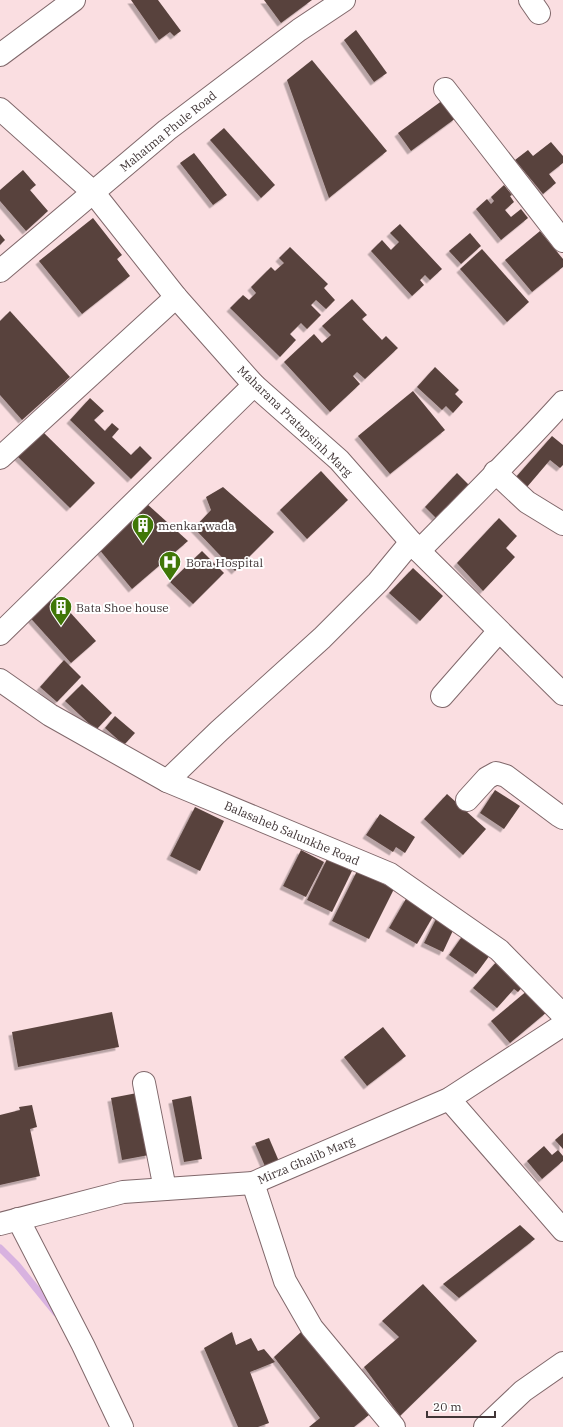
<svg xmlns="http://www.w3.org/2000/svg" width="563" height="1427" font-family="'IBM Plex Serif',serif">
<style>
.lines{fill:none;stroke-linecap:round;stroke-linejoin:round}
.stream{stroke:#d8b2e0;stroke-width:7}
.building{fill:#59433e;filter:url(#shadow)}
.minor-casing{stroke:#80686b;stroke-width:24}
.minor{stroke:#fff;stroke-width:22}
.labels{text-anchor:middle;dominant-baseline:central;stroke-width:4;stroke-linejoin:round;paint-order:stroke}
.street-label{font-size:12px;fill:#403536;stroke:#fff}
.poi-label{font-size:12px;fill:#403536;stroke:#fff;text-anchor:start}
</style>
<defs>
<filter id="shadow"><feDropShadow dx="-3.5" dy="3.5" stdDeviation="0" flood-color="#0004"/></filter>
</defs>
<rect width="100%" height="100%" fill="#fadee1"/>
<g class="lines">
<!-- stream -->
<polyline class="stream" points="0,1248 17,1265 56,1313"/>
</g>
<!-- building -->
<g class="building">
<polygon points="131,0 158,0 181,31 174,36 170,32 159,40"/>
<polygon points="264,0 312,0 281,23"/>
<polygon points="356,30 387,73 374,82 344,40"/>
<polygon points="312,60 387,151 329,198 287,80"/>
<polygon points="443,100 456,118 411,151 398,133"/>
<polygon points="224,128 275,185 261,198 210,140"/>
<polygon points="551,142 563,156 563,163 549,174 556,183 543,194 515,160 528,150 533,156"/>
<polygon points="194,153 227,195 213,205 180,163"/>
<polygon points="23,170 36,185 30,190 48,211 26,231 0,201 0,190"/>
<polygon points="504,185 512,195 510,196 514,202 505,210 511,217 521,209 528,218 501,240 476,209 487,199 491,204 494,201 491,197"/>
<polygon points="93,218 122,255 117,259 130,276 82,314 39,261"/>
<polygon points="400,224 442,269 430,280 425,275 420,280 424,285 412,296 371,251 382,240 391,250 399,242 390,233"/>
<polygon points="540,231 563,259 563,267 532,292 505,260"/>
<polygon points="470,233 481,246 461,264 449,251"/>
<polygon points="0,234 5,240 0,245"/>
<polygon points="290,247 328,284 324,288 335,300 326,309 316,300 311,305 321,315 307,329 301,323 290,334 296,340 280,357 230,308 243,295 249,300 256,293 251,287 271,267 275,271 284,263 279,258"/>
<polygon points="482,249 529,302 507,322 460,269"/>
<polygon points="352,299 367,315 362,319 382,340 386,336 398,348 365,379 357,372 353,376 360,384 330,412 284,362 314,334 322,343 331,335 322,326"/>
<polygon points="10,311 70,377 22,420 0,395 0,321"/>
<polygon points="435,367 459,390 455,394 463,402 453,413 446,406 442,410 417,387"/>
<polygon points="413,391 445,430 390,474 358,436"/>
<polygon points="90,398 104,411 94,420 105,431 112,423 119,429 112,437 131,455 140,446 152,458 131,479 70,420"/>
<polygon points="42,431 95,483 70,508 17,456"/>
<polygon points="552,436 563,445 563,465 560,468 550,460 527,487 516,477"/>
<polygon points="321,471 348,500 307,539 280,510"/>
<polygon points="457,473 469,485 437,519 425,507"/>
<polygon points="223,487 274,532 235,571 194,528 211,510 206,497"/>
<polygon points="146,503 188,541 132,589 98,548"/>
<polygon points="499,518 517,536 506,548 515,557 483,591 457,563"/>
<polygon points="202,551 224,573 193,604 170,582"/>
<polygon points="413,568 443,596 420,621 389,593"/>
<polygon points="50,590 96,641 71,663 25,612"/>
<polygon points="64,660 81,677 57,702 40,687"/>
<polygon points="82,684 112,713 96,730 65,701"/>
<polygon points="115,716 135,733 124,745 105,728"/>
<polygon points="495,790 520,806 504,829 480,813"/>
<polygon points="447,794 486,829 463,855 424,819"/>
<polygon points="195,807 224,821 200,871 170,856"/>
<polygon points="380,814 415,837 405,853 396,847 393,852 366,835"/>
<polygon points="301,850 324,862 306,897 283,886"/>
<polygon points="327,859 352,871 332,912 307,900"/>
<polygon points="357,871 394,889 369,939 332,921"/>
<polygon points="407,897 435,913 417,944 389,928"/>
<polygon points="438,915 456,924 443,952 424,943"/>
<polygon points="463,935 490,955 476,974 449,955"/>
<polygon points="498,960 525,984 518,992 514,989 497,1008 473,988"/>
<polygon points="528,990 547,1012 510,1043 491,1021"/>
<polygon points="112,1012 119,1047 18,1067 12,1032"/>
<polygon points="383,1027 406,1056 367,1086 344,1057"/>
<polygon points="137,1093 149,1155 122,1160 111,1098"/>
<polygon points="191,1096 202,1159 184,1162 172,1100"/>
<polygon points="32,1105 37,1127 30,1129 40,1176 0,1185 0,1115 20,1110 19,1107"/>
<polygon points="563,1133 563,1149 555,1140"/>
<polygon points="269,1138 281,1166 267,1171 255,1143"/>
<polygon points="544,1146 552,1155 558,1150 563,1156 563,1161 542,1179 527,1161"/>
<polygon points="520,1225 535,1239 459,1298 443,1284"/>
<polygon points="423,1284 477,1341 400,1416 364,1367 399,1337 382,1321"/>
<polygon points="232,1332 236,1345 251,1338 258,1351 264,1349 275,1362 250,1372 269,1423 258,1427 238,1427 204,1348"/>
<polygon points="301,1332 369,1415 354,1427 309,1427 320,1418 274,1357"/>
</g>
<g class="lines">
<!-- minor casing -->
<g class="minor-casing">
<g id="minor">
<polyline points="530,0 539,13"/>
<polyline points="0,55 74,0"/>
<polyline points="445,89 563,241"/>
<polyline points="0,109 93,192 176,297 254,385 339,460 419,551 563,694"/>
<polyline points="0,271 167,130 299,30 344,0"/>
<polyline points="0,458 176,297"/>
<polyline points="495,472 527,502 563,524"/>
<path d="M419 551C467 502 517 453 563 402"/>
<polyline points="0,634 254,385"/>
<polyline points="0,680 50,715 167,781 390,874 499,950 563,1015"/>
<polyline points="442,696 499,631"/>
<polyline points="167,781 219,731 322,638 378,582 411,542"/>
<polyline points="467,800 487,778 496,773 506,776 558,815 563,818"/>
<polyline points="144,1083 165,1189"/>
<polyline points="449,1099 563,1230"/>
<polyline points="253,1183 285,1281 312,1328 394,1427"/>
<polyline points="18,1219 83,1345 122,1427"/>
<polyline points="0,1224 123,1192 253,1183 449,1099 563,1025"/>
<polyline points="485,1427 523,1391 563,1363"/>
</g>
</g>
<!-- minor -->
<use href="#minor" class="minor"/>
</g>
<!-- icons -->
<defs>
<g id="building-pin" transform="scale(1.15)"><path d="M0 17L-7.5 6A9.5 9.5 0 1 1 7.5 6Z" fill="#407707" stroke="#fff"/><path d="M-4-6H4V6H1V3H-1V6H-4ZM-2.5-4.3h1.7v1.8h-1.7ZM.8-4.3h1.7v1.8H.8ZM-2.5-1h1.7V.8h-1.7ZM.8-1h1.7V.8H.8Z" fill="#fff"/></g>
<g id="hospital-pin" transform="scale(1.15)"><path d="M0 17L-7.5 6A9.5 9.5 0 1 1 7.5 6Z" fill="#407707" stroke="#fff"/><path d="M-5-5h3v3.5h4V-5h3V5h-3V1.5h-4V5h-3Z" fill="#fff"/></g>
</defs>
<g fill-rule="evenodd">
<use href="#building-pin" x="143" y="525"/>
<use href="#hospital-pin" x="170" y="562"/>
<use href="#building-pin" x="61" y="607"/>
</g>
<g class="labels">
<!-- street labels -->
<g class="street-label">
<text transform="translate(168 131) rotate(-39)">Mahatma Phule Road</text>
<text transform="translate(295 421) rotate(44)">Maharana Pratapsinh Marg</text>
<text transform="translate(292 833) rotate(23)">Balasaheb Salunkhe Road</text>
<text transform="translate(306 1160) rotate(-23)">Mirza Ghalib Marg</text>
</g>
<!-- poi labels -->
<g class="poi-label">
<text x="158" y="525">menkar wada</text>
<text x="186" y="562">Bora Hospital</text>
<text x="76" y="607">Bata Shoe house</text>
</g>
</g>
<!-- scale -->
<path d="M427 1411v6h68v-6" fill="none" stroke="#403536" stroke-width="2"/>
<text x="433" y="1411" font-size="12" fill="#403536" stroke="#ffffff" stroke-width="3" paint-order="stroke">20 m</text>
</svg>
